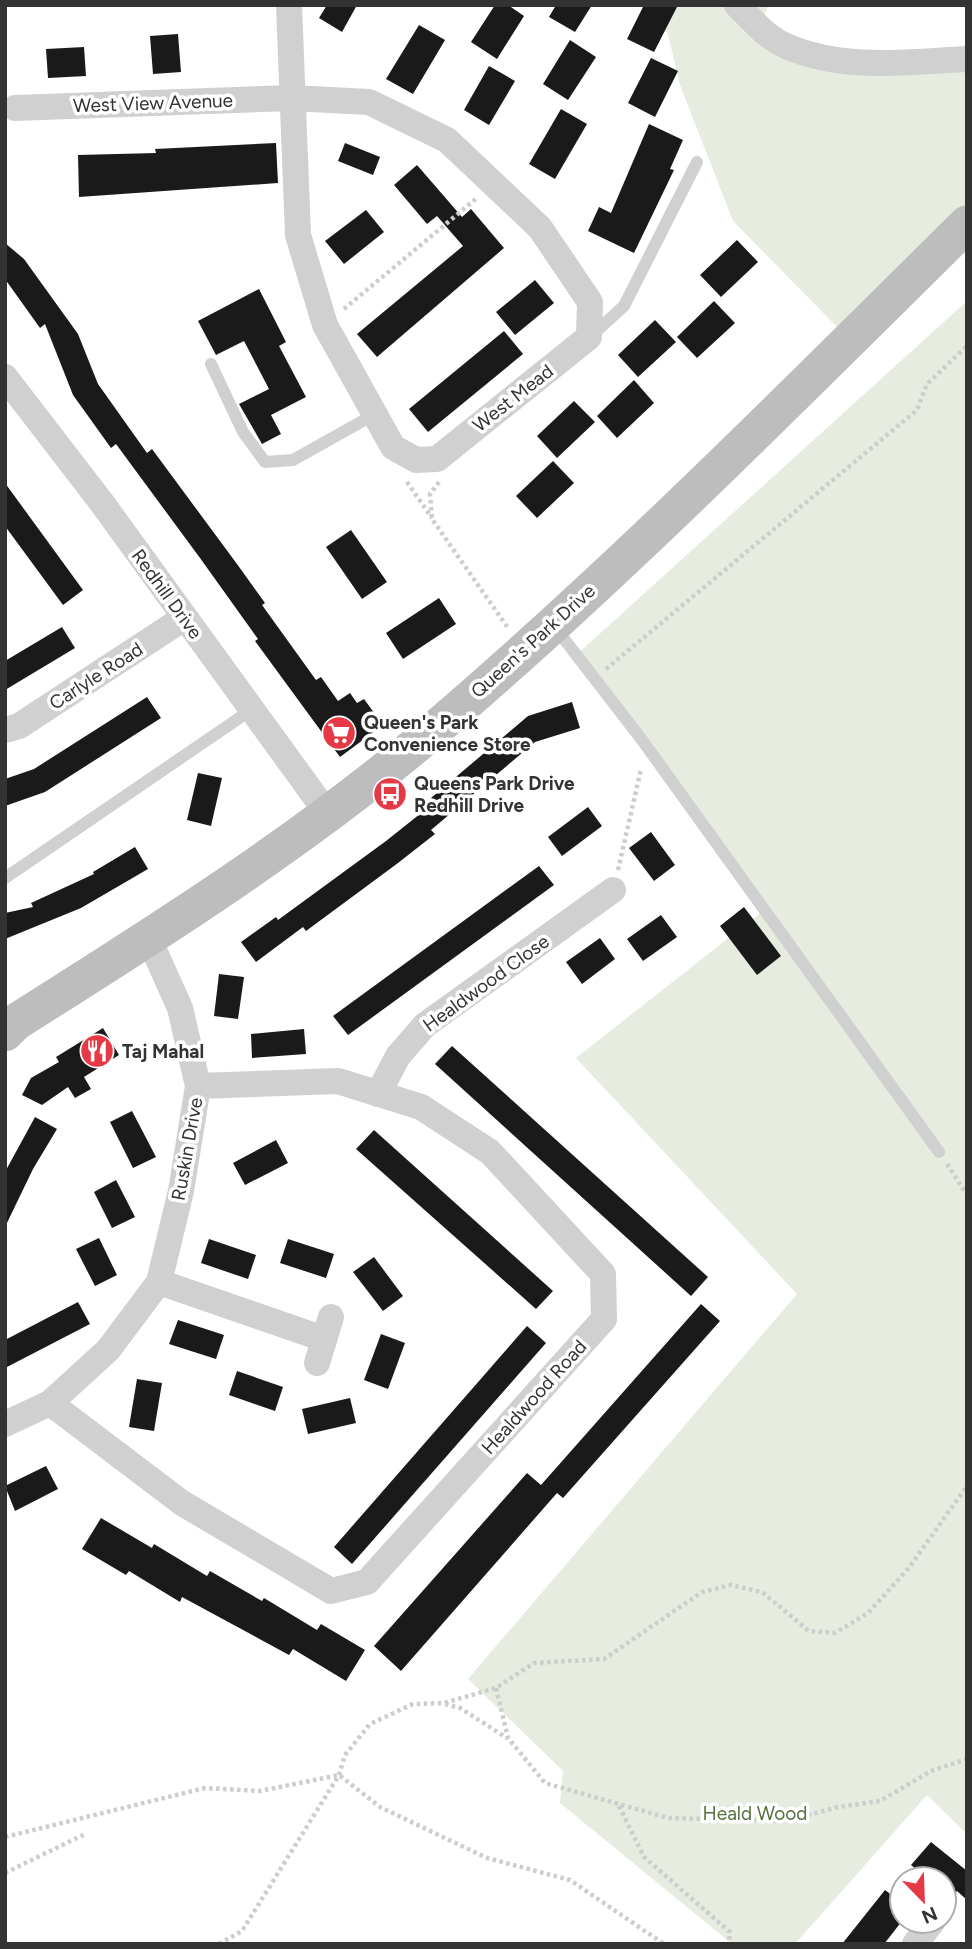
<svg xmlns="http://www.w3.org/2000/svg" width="972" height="1949" font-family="Figtree,sans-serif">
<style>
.green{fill:#e6ecdf}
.building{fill:#1a1a1a}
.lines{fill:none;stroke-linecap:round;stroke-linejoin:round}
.path{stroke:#cdcdcd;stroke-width:4.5;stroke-dasharray:3.5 3.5;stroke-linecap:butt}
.lane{stroke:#d0d0d0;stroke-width:12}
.street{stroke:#d0d0d0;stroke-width:26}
.secondary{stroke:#bdbdbd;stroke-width:37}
.labels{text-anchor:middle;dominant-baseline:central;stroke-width:7;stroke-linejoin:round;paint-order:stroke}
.street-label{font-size:19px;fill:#333;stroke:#fff}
.poi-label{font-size:19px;font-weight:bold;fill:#333;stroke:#fff;text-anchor:start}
.park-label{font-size:19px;fill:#56703f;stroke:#fff}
</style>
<rect width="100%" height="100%" fill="#fff"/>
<!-- green -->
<g class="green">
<polygon points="661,5 768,5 759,31 861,60 967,53 967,207 841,331 733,221 680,85"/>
<polygon points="967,301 967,1834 927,1795 795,1944 732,1944 560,1803 563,1771 468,1679 797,1294 576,1058 764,910 574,657"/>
</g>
<!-- building -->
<g class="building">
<polygon points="327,5 357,5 342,32 319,18"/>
<polygon points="495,5 508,5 524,16 497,59 471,42"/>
<polygon points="556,5 592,5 575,32 549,17"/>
<polygon points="644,5 678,5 654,52 627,39"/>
<polygon points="419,25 445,40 413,94 386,79"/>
<polygon points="178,34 181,72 153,74 150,36"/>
<polygon points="570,40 596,57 568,100 543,84"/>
<polygon points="84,47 86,76 48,78 46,49"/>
<polygon points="651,58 678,71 655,117 628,103"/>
<polygon points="489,66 515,81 489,125 464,110"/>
<polygon points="561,109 587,124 555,179 529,164"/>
<polygon points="649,124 683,140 670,169 674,170 634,253 588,231 599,207 611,213"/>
<polygon points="276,143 278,183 79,197 78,155 156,153 155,149"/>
<polygon points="345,143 380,157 373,175 338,161"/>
<polygon points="417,165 462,217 471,209 504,248 377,357 357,334 463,246 437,216 427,224 394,185"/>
<polygon points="366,210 384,232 344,264 325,241"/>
<polygon points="737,240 758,262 721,297 700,275"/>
<polygon points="5,243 24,259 78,334 98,384 147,453 152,449 237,564 265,603 262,605 316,680 321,677 338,701 350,693 357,703 364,699 383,725 340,757 255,641 258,639 200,558 116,444 111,448 73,395 45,324 40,328 5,279"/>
<polygon points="535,280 554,303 515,335 496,312"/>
<polygon points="259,289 286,342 279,346 306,397 271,415 281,434 262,444 239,404 269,389 244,341 216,355 198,321"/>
<polygon points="714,301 735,323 697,358 677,337"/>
<polygon points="655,320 676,342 638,377 618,355"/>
<polygon points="504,331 523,354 428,432 409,409"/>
<polygon points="634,380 654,403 617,438 597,416"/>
<polygon points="574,401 595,422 557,458 537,436"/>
<polygon points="553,461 574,483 537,518 516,496"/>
<polygon points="5,483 83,590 63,605 5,526"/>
<polygon points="351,530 387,582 362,599 326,547"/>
<polygon points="439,598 456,624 403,659 386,633"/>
<polygon points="62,627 75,648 5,690 5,661"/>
<polygon points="147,697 161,718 45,792 5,806 5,779 34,769"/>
<polygon points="572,702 580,728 535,742 431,830 435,834 398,863 306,931 303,927 256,962 241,942 276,917 278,920 386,841 435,802 431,798 528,716"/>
<polygon points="198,773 222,778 211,826 187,820"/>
<polygon points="588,807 602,826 562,856 548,837"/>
<polygon points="651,832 675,865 654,881 629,848"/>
<polygon points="135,847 148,869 81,908 5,939 5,913 33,907 31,903 94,874 93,872"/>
<polygon points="539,866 554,885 348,1035 333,1016"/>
<polygon points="744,907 781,956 757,975 720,926"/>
<polygon points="661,915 677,937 643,961 627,939"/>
<polygon points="600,938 615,959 582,984 566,962"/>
<polygon points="219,974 244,977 238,1019 214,1016"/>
<polygon points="103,1028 119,1055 84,1077 91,1089 75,1098 68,1087 42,1105 22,1095 31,1078 59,1062 56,1057"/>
<polygon points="304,1029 306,1054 252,1058 251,1034"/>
<polygon points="452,1046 708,1277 691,1296 435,1064"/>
<polygon points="132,1111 156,1157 133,1168 110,1122"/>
<polygon points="35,1117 57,1129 33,1169 5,1227 5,1172"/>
<polygon points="374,1130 553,1291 536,1309 356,1149"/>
<polygon points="276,1140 288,1163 245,1185 233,1163"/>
<polygon points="116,1180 135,1217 112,1228 94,1192"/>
<polygon points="99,1238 117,1275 95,1286 76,1249"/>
<polygon points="209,1239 256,1255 248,1279 201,1263"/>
<polygon points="288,1239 334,1254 326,1278 280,1263"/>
<polygon points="374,1257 403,1296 383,1311 353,1272"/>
<polygon points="78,1302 90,1324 5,1368 5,1340"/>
<polygon points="701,1304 720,1321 563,1498 557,1493 401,1671 374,1646 527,1473 541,1485"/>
<polygon points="178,1320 224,1335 216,1359 169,1344"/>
<polygon points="527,1326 546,1343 352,1564 334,1547"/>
<polygon points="381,1334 405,1343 388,1389 364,1380"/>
<polygon points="237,1371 283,1387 275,1411 229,1395"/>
<polygon points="137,1379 162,1383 154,1431 129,1427"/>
<polygon points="350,1398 356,1423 308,1434 302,1409"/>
<polygon points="46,1466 58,1489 15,1511 5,1486"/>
<polygon points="101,1518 152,1548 154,1544 207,1576 210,1571 262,1601 264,1598 317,1630 321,1624 365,1650 346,1681 293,1649 289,1655 182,1597 180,1602 129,1571 126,1575 82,1549"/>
<polygon points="931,1842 967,1871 967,1900 957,1891 944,1908 944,1879 928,1879 911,1865"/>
<polygon points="885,1890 902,1903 902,1921 888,1939 884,1944 842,1944"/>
</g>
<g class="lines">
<!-- path -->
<g class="path">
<polyline points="344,309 477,198"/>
<polyline points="407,482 432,518"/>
<polyline points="439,482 430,494 432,519 508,628"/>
<polyline points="606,669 917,410 927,384 967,346"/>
<polyline points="618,870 641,769"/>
<polyline points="947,1164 967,1195"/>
<polyline points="496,1688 508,1738 545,1783 668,1818 786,1821 838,1807 880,1801 931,1771 967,1759"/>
<polyline points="445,1704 460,1708 507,1738"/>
<polyline points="619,1806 644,1857 730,1932 729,1944"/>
<polyline points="5,1837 205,1788 260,1791 339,1775 380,1807 487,1858 570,1880 664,1944"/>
<polyline points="5,1873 85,1834"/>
<polyline points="219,1944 242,1931 339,1775 345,1755 370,1724 413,1704 444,1703 496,1688 534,1663 604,1659 702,1592 731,1585 762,1592 809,1631 835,1633 868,1613 908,1569 967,1486"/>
</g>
<!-- lane -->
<g class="lane">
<polyline points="591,336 624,306 697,162"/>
<polyline points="211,364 243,432 265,462 293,460 375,414"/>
<polyline points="554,626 642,740 939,1152"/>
<polyline points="5,878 251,710"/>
</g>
<!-- street -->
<g class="street">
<path d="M737 5C752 20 767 38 786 46 844 71 906 62 967 59"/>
<polyline points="15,108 291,98 369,102 447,140 540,228 590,302 589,337 437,459 416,460 393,447 325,325 298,235 289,5"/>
<polyline points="5,377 102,503 327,813"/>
<polyline points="5,730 19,726 184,618"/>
<polyline points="378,1094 398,1056 425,1025 613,890"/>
<polyline points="159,1282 324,1339"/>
<polyline points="317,1363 331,1317"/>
<polyline points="50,1403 182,1503 331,1591 367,1582 604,1319 603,1274 490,1152 421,1107 338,1081 198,1086"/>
<polyline points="5,1424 50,1403 108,1350 159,1282 181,1191 198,1086 180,1008 149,939"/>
<polyline points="915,1944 933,1921"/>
</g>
<!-- secondary -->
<path class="secondary" d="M5 1033 16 1022C162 930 309 837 441 724 624 567 795 394 967 224"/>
</g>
<!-- icons -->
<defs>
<g id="supermarket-disc" transform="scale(1.75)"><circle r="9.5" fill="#e63946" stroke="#fff"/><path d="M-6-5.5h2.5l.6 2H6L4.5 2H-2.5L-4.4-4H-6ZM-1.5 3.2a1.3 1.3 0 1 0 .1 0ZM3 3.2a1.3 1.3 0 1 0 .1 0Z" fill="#fff"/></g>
<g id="bus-disc" transform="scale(1.75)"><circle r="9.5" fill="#e63946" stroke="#fff"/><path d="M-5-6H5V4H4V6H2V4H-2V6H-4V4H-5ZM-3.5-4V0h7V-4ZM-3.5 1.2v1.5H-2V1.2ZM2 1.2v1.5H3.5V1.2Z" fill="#fff"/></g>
<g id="restaurant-disc" transform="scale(1.75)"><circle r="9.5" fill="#e63946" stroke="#fff"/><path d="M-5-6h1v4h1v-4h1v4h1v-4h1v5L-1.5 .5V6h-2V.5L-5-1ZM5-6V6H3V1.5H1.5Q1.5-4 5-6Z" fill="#fff"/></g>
</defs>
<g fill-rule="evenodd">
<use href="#supermarket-disc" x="339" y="733"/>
<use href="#bus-disc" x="390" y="794"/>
<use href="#restaurant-disc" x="97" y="1051"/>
</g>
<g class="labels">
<!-- street labels -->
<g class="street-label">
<text transform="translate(153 103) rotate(-2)">West View Avenue</text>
<text transform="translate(513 398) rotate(-38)">West Mead</text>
<text transform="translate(167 594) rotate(54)">Redhill Drive</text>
<text transform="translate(533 641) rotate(-42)">Queen's Park Drive</text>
<text transform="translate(96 676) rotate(-33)">Carlyle Road</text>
<text transform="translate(486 983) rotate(-36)">Healdwood Close</text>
<text transform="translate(187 1149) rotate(-80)">Ruskin Drive</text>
<text transform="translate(534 1397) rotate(-48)">Healdwood Road</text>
</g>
<!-- poi labels -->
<g class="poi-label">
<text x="364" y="722">Queen's Park<tspan x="364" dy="22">Convenience Store</tspan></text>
<text x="414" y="783">Queens Park Drive<tspan x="414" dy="22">Redhill Drive</tspan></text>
<text x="122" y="1051">Taj Mahal</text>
</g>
<!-- park labels -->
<g class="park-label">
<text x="755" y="1813">Heald Wood</text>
</g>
</g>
<!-- border -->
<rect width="972" height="1949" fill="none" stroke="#333333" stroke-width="14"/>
<!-- north arrow -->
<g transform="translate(923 1900) rotate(157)"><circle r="33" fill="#ffffff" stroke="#adadad" stroke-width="2"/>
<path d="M0-5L12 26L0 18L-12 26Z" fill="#e63946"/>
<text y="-10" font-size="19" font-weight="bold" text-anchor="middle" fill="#333333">N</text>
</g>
</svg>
